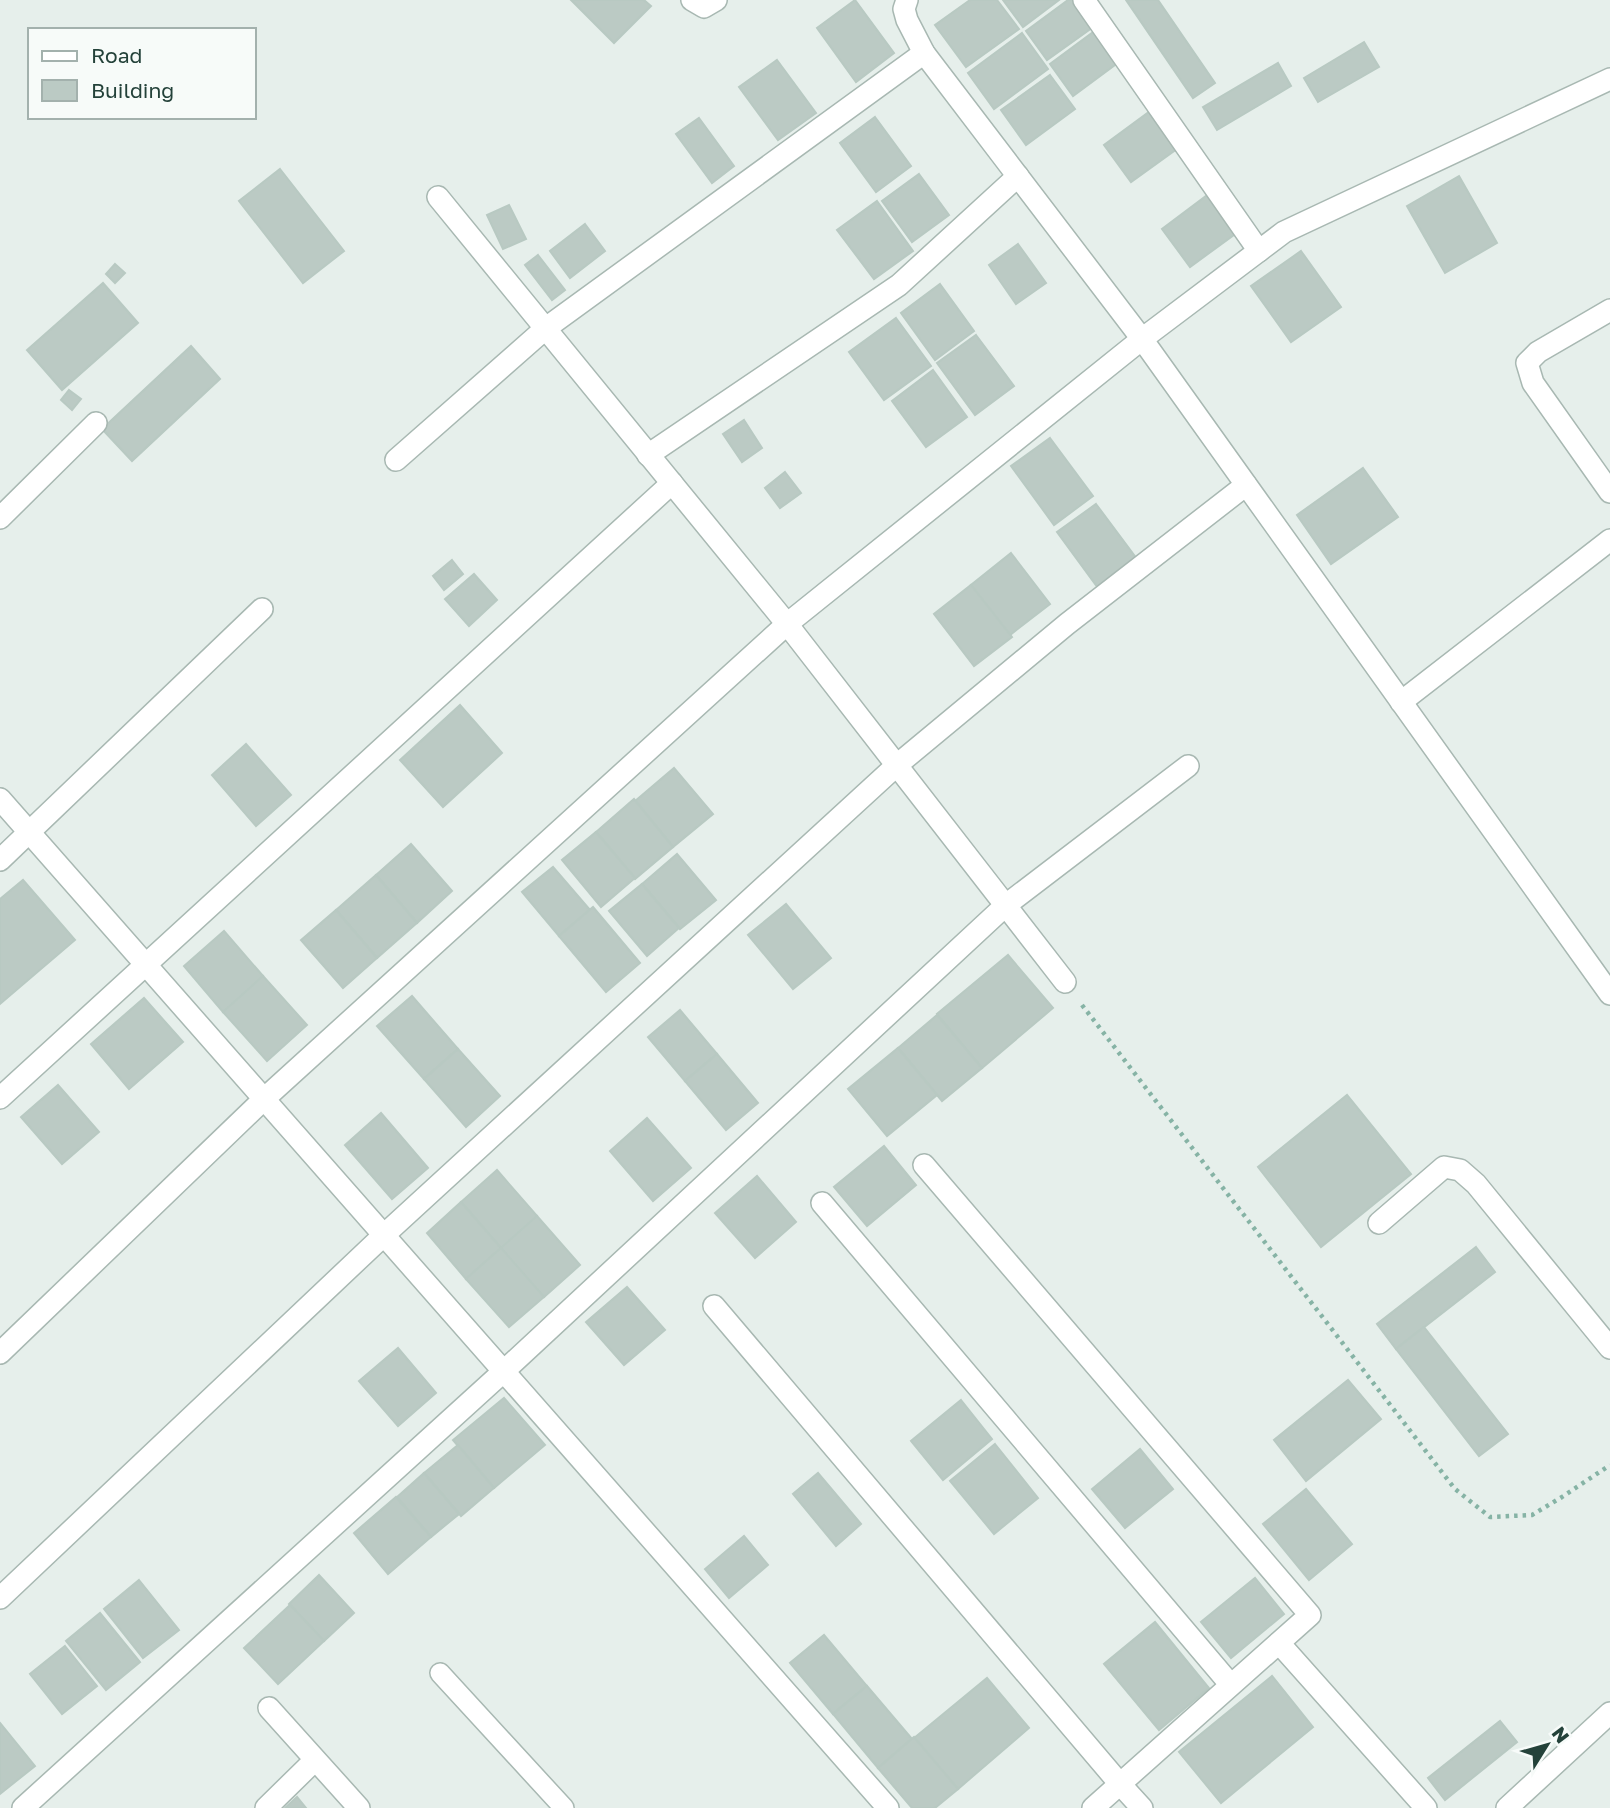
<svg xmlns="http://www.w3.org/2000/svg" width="1610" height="1808" font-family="'Golos Text',sans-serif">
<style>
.building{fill:#bbcac4;stroke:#b8c9c2;stroke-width:2}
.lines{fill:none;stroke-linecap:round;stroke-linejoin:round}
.service-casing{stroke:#a8b8b2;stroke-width:22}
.minor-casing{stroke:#a8b8b2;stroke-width:24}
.tertiary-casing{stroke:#a8b8b2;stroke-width:24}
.path{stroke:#86b3a5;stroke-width:4.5;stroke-dasharray:3.5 5;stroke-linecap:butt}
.service{stroke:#fff;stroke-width:19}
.minor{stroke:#fff;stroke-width:21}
.tertiary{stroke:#fff;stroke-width:21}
</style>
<rect width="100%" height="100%" fill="#e6efeb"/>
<!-- building -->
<g class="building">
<polygon points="571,0 644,0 651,6 614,43"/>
<polygon points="855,0 894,53 856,82 817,28"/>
<polygon points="970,0 997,0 1019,29 966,67 935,25"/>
<polygon points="1003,0 1059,0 1023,27"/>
<polygon points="1068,0 1078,0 1096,25 1047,60 1026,31"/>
<polygon points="1126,0 1158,0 1215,83 1193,98"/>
<polygon points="1096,30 1119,62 1073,96 1050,64"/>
<polygon points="1022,33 1048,69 994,109 968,73"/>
<polygon points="1364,42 1379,67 1318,102 1304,78"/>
<polygon points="777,60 816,113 778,140 739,87"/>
<polygon points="1278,63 1291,86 1217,130 1203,107"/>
<polygon points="1050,75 1075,109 1026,145 1001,110"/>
<polygon points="1153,109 1181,146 1131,182 1104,145"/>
<polygon points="875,117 911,166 876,192 840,143"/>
<polygon points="699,118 734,166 712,183 676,134"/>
<polygon points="280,169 344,251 303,283 239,201"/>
<polygon points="919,174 949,215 912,242 882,201"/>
<polygon points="1459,176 1497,243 1445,273 1407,206"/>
<polygon points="1210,193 1238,232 1190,267 1162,229"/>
<polygon points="877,201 913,251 874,279 837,230"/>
<polygon points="509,205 526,239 503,249 487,215"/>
<polygon points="585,224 605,251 570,278 550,251"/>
<polygon points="1018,244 1046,283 1016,304 989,265"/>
<polygon points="1301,251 1341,307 1291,342 1251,286"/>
<polygon points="538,255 565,290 552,300 525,265"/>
<polygon points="115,264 125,273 115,283 106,274"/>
<polygon points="103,283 138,323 62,390 27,350"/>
<polygon points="940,284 974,331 935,360 901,313"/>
<polygon points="896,318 931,366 884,400 849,352"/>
<polygon points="976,335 1014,386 975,415 937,363"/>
<polygon points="191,346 220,379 132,461 102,429"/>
<polygon points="933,370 967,417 926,447 892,401"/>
<polygon points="69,390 81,399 72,410 61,400"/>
<polygon points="744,420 762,448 742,462 723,434"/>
<polygon points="1050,438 1093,496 1054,525 1011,466"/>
<polygon points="1363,468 1398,517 1331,564 1297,515"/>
<polygon points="785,472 801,493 780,508 765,488"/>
<polygon points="1096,504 1140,563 1101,592 1057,532"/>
<polygon points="1011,553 1050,604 1010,635 971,585"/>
<polygon points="452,560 463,574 444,590 433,576"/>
<polygon points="474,574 497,600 469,626 445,599"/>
<polygon points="971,585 1012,637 974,666 934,614"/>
<polygon points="460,705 502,753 443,807 400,760"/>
<polygon points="246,744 291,795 256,826 212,775"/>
<polygon points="674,768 713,814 673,847 635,801"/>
<polygon points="634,799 673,847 635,879 596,832"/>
<polygon points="596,832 635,878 601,907 562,860"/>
<polygon points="411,844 452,891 417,923 376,875"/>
<polygon points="677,854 716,900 680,929 642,884"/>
<polygon points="553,867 590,910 559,936 522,892"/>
<polygon points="376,875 417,923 377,958 336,910"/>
<polygon points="23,880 75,940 0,1004 0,899"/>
<polygon points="642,884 679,928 647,956 609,911"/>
<polygon points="786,904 831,958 793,989 748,935"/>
<polygon points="593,907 640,963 606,992 559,936"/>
<polygon points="336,910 377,958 343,988 301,940"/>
<polygon points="224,931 263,976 223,1012 184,966"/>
<polygon points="1008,955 1053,1008 982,1068 937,1014"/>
<polygon points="263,976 307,1025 267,1061 223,1012"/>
<polygon points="412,996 458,1049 424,1079 377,1026"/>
<polygon points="144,998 183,1042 129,1089 91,1044"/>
<polygon points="680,1010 717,1054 685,1081 648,1037"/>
<polygon points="937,1015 982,1068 942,1101 898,1048"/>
<polygon points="898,1048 937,1095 887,1136 848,1089"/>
<polygon points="458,1049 500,1096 466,1127 424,1079"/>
<polygon points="717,1054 758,1103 726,1130 685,1081"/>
<polygon points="58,1085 99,1132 62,1164 21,1117"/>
<polygon points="1347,1095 1411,1174 1321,1247 1258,1167"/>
<polygon points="381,1113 428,1168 392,1199 345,1145"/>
<polygon points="647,1118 691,1168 653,1201 610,1151"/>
<polygon points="884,1146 916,1185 867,1226 834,1187"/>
<polygon points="497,1170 537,1216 501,1248 461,1202"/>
<polygon points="757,1176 796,1222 755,1258 715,1213"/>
<polygon points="461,1202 501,1248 466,1279 427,1233"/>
<polygon points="537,1216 580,1265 544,1297 501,1248"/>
<polygon points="1476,1247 1495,1272 1396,1349 1377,1324"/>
<polygon points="501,1248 544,1297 509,1327 466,1279"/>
<polygon points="627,1287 665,1330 624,1365 586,1322"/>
<polygon points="1424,1327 1508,1434 1479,1456 1396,1349"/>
<polygon points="398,1348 436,1393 398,1426 359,1381"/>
<polygon points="1348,1380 1381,1419 1306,1481 1274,1440"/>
<polygon points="504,1398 545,1445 494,1488 453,1440"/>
<polygon points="961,1400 992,1439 943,1480 911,1441"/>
<polygon points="995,1444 1038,1498 994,1534 950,1481"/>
<polygon points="458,1445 494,1488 461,1516 424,1473"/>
<polygon points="1140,1449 1173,1489 1125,1528 1092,1489"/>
<polygon points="424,1473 459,1514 431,1537 397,1497"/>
<polygon points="818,1473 861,1524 836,1546 793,1494"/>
<polygon points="1306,1489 1352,1544 1309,1580 1263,1524"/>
<polygon points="396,1497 431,1537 388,1574 354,1533"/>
<polygon points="744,1536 768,1565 729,1598 705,1569"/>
<polygon points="319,1575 354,1613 324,1641 289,1604"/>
<polygon points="1255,1578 1284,1614 1231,1658 1201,1622"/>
<polygon points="139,1580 179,1630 143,1658 104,1609"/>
<polygon points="290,1605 324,1641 278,1684 244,1648"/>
<polygon points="100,1613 140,1662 106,1690 66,1641"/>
<polygon points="1155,1622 1209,1688 1159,1730 1104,1664"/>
<polygon points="824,1635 867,1686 833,1714 790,1663"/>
<polygon points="65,1646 97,1686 62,1714 30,1674"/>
<polygon points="1272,1676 1313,1727 1221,1803 1179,1752"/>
<polygon points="987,1678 1029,1728 958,1789 914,1738"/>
<polygon points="867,1686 912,1739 878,1768 833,1714"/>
<polygon points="1500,1721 1517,1742 1445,1800 1428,1778"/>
<polygon points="0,1723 35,1766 0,1794"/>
<polygon points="914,1737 958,1789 935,1808 912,1808 878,1768"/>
<polygon points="297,1797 306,1808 285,1808"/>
</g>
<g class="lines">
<!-- service casing -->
<g class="service-casing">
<polyline id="service" points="440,1673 564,1808"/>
</g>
<!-- minor casing -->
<g class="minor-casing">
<g id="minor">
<polyline points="692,0 704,7 716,0"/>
<polyline points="907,0 904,9 907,20 924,53 1142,339 1610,994"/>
<polyline points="1084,0 1259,251"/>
<polyline points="438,197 787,624 1065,982"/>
<polyline points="1610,310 1538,352 1527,363 1533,383 1610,492"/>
<polyline points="648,455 899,285 1018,176"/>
<polyline points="396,460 546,328 924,53"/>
<polyline points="0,518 96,423"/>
<polyline points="1401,702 1610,540"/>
<polyline points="0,799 888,1808"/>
<polyline points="0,860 262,609"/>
<polyline points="0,1098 672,483"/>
<polyline points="924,1165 1310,1615 1093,1808"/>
<polyline points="822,1203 1230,1684"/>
<polyline points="1379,1223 1444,1167 1460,1170 1476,1184 1610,1348"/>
<polyline points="714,1306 1120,1784 1142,1808"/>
<polyline points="0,1353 264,1099 787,624 1142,339 1284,232 1610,79"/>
<polyline points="0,1598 384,1235 897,765 1067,624 1246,485"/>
<polyline points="1279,1643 1426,1808"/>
<polyline points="269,1708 359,1808"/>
<polyline points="23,1808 504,1371 1006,905 1188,766"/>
<polyline points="266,1808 315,1760"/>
</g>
</g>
<!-- tertiary casing -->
<g class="tertiary-casing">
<polyline id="tertiary" points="1507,1808 1610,1713"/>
</g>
<!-- path -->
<polyline class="path" points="1082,1005 1455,1489 1490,1517 1532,1515 1562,1497 1610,1465"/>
<!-- service -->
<use href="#service" class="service"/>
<!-- minor -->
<use href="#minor" class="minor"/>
<!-- tertiary -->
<use href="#tertiary" class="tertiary"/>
</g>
<!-- legend -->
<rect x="28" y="28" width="228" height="91" fill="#f7fbf9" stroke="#a3b1ad" stroke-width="2"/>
<rect x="42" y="51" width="35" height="10" fill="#ffffff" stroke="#a3b1ad" stroke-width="2"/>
<text x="91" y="63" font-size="21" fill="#24423a">Road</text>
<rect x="42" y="80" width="35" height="21" fill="#bbcac4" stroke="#a3b1ad" stroke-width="2"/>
<text x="91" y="98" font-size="21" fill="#24423a">Building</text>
<!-- north arrow -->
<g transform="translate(1547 1745) rotate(53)" stroke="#f7fbf9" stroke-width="5" paint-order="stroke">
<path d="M0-5L12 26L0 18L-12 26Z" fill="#24423a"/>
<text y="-10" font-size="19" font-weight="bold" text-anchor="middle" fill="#24423a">N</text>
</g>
</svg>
